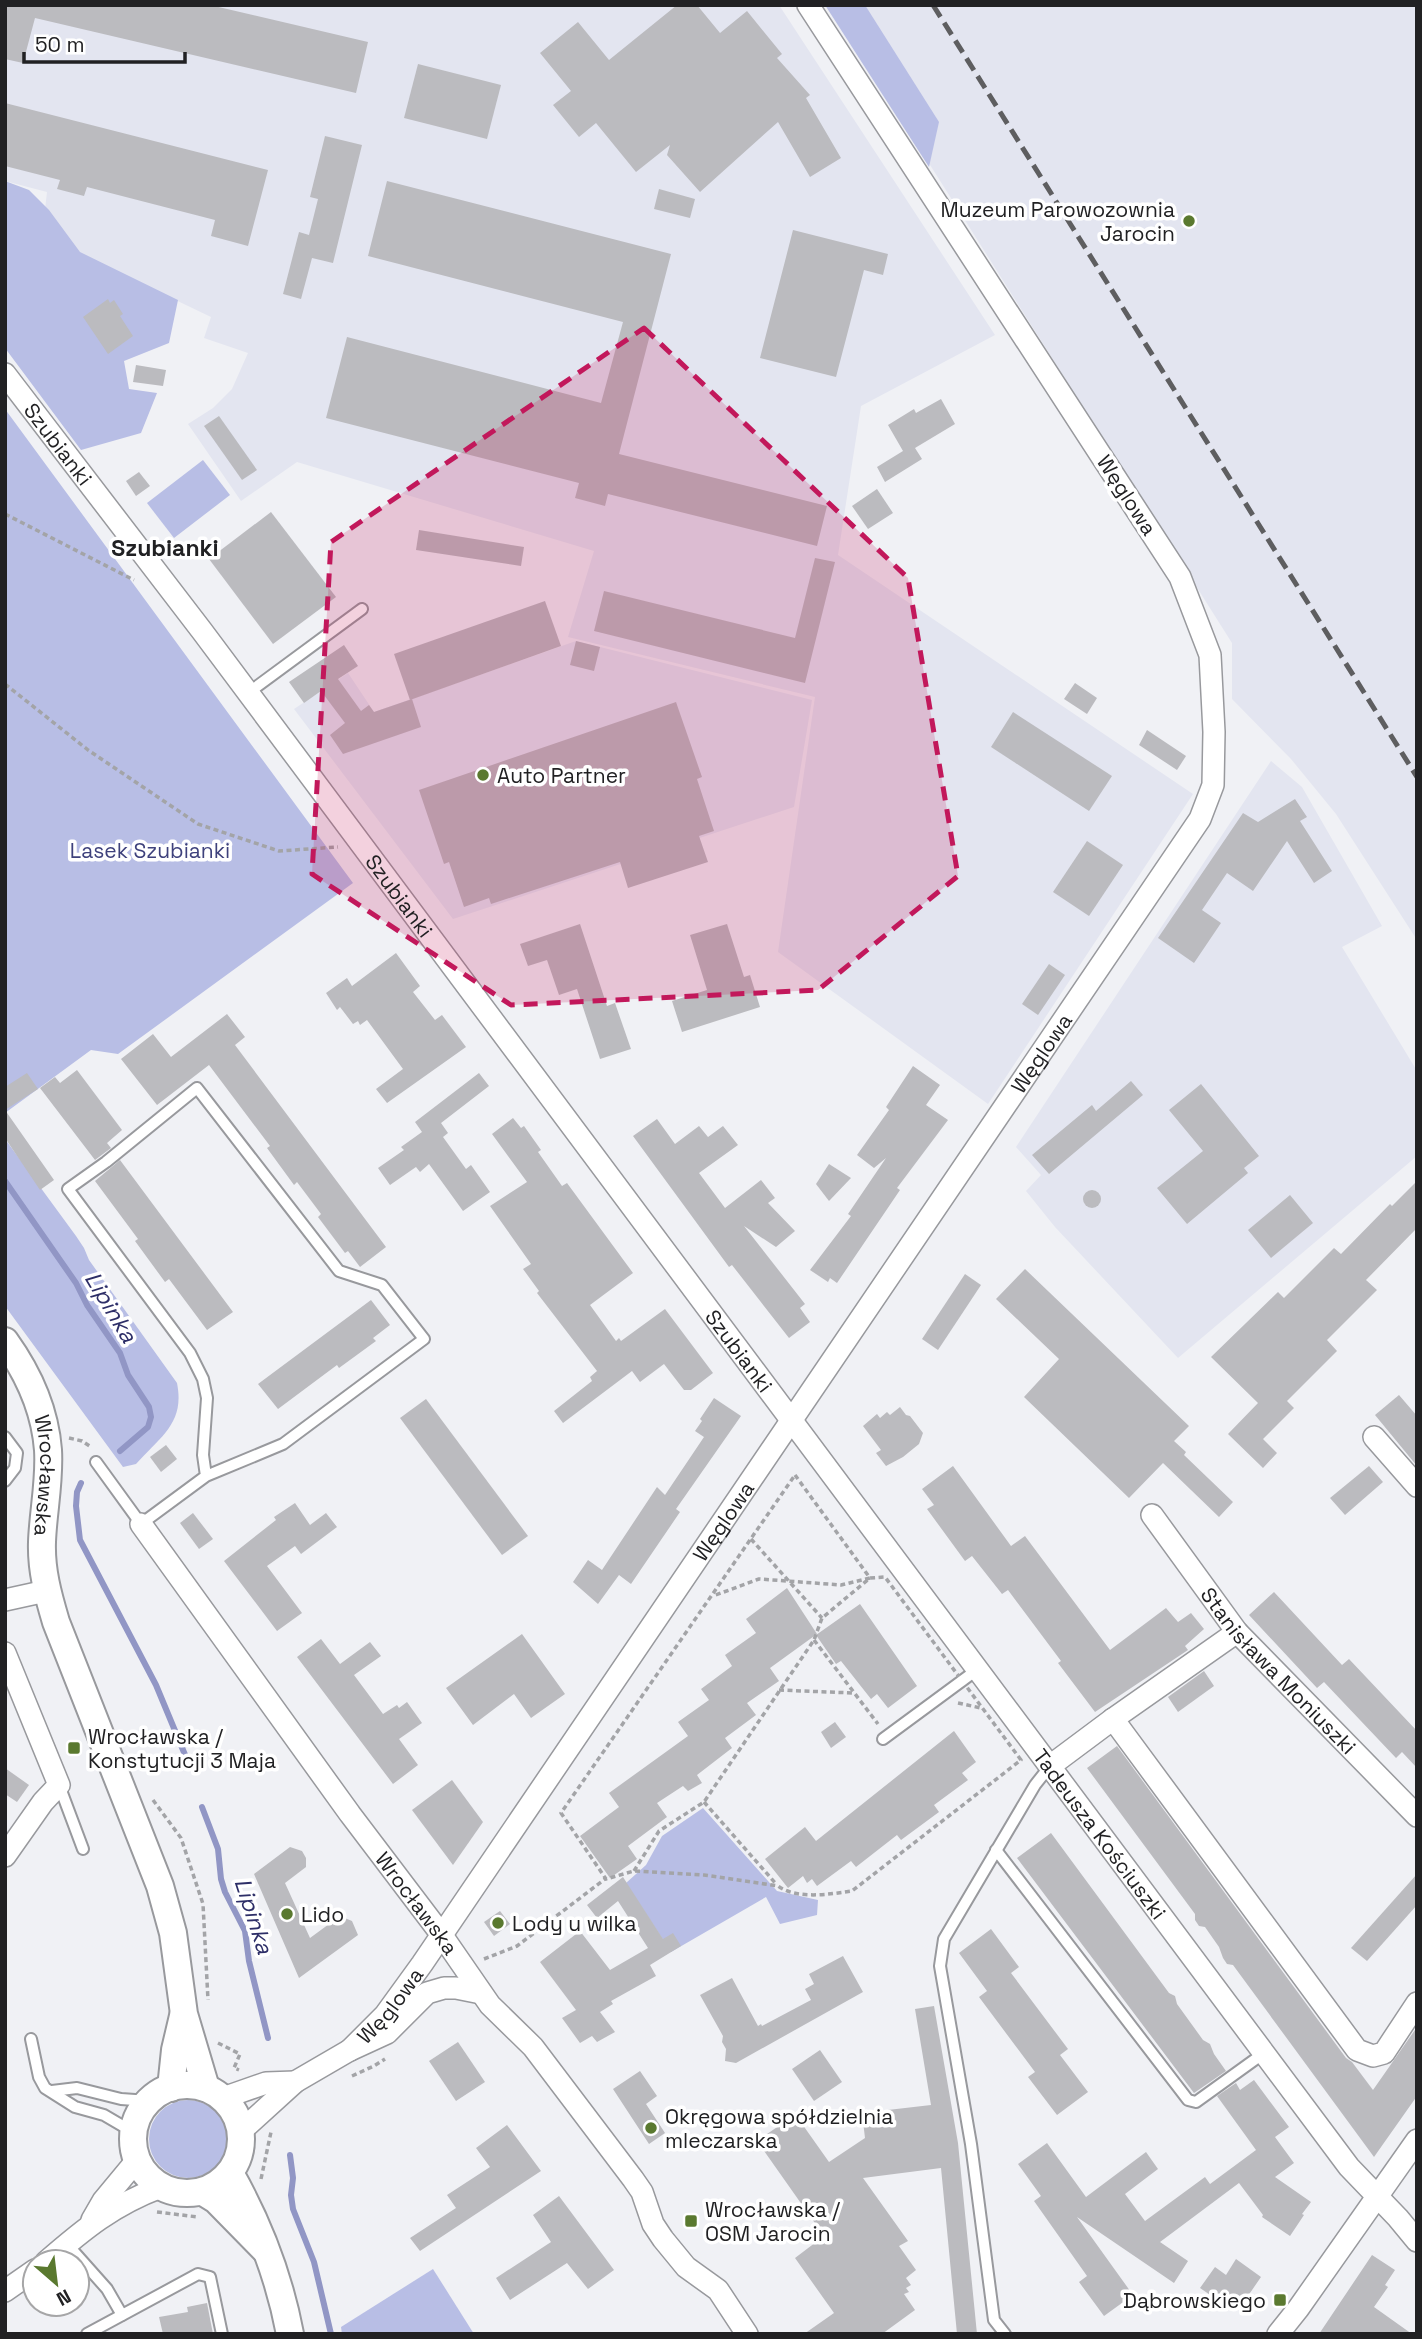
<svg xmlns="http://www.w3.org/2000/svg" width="1422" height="2339" font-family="'Space Grotesk',sans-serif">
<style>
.built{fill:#e3e5f0}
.green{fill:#b8bee5}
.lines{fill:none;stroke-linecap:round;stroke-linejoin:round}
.stream{stroke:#9196c5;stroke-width:6}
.building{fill:#bbbbbf}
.service-casing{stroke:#98999d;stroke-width:14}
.minor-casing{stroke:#98999d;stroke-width:24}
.tertiary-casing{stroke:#98999d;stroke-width:30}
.path{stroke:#a3a4a7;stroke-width:3.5;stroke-dasharray:5 3.5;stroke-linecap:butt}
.service{stroke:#fff;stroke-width:10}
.minor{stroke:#fff;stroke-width:21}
.tertiary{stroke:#fff;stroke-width:26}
.rail{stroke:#5e5e60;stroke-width:5;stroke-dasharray:14 7;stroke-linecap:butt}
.marked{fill:#c2185b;fill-opacity:0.2;stroke:#c2185b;stroke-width:5;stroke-dasharray:14 9;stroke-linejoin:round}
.poi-dot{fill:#5a792f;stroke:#fff;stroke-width:2.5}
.labels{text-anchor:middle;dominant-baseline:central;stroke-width:7;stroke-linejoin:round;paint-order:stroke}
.poi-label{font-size:21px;fill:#212123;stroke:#fff;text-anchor:start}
.street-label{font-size:21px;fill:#212123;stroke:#fff}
.park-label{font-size:21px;fill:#3e417c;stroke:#fff}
.neighbourhood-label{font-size:23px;font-weight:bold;fill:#212123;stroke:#fff}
.water-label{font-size:23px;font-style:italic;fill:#2d2e67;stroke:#fff}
</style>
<rect width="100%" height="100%" fill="#f0f1f5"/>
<!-- built -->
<g class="built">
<polygon points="5,5 779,5 995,335 861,406 838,555 1193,794 988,1104 778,952 815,697 568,637 594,551 297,462 241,501 188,424 213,408 232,389 248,353 204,338 211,317 42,236 47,192 5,181"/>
<polygon points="829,5 1417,5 1417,940 1336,814 1291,759 1232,699 1232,643"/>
<polygon points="576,641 812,700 794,807 453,919 294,709 348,673 374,712"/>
<polygon points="1271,761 1302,787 1382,926 1342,947 1417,1071 1417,1156 1178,1358 1055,1227 1026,1191 1041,1175 1016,1147"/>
</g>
<!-- green -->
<g class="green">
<polygon points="825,5 865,5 939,122 929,167"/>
<polygon points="5,181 29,190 49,210 80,252 178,300 169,343 124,361 129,389 157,393 141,433 81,450 5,348"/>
<polygon points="5,409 353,883 118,1054 91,1050 5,1113"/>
<polygon points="203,460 230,495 174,538 147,503"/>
<path d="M5 1139 76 1236 84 1248 89 1260 177 1383C185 1423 161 1436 136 1464L123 1467 5 1306Z"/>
<polygon points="703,1808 777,1891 818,1900 817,1915 780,1924 766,1897 671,1952 626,1883 646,1865 662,1836"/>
<circle cx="188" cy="2139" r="39"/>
<polygon points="433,2269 474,2334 342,2334 341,2327"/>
</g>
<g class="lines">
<!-- stream -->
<g class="stream">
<polyline points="5,1181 76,1283 87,1305 120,1353 128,1375 149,1407 151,1417 148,1427 120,1451"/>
<polyline points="81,1483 77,1492 76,1506 80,1540 156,1685 188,1762"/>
<polyline points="202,1807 218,1849 221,1879 225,1892 245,1931 249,1961 268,2038"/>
<polyline points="290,2155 293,2178 291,2195 293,2209 314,2262 331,2334"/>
</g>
</g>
<!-- building -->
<g class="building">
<polygon points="5,5 210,5 368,42 356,93 35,18 23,63 5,59"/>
<polygon points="677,5 697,5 720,33 747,11 782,54 777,58 810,95 806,98 841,158 810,177 778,122 700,192 667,155 670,145 636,172 596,123 579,137 553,105 571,91 540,53 578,22 609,60"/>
<polygon points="418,64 501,85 487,139 404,118"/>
<polygon points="5,103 268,170 248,246 211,236 215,220 87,187 84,196 57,189 60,180 5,166"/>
<polygon points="325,136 362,145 333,263 312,258 301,299 283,294 299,232 309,235 318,199 310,197"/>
<polygon points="387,181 671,254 619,454 827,506 817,546 608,494 605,506 575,498 579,483 326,418 347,337 601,403 623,322 368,256"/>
<polygon points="659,189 695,199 690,218 654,209"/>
<polygon points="793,230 888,254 883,275 864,270 836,377 760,358"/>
<polygon points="108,299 110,303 114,300 123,314 120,316 133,336 108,354 83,317"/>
<polygon points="136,365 166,370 163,386 133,382"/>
<polygon points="941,399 955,424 915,448 922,459 885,482 877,467 903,451 888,425 914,409 916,413"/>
<polygon points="219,416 257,470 242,480 204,426"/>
<polygon points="139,472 150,486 136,496 126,481"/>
<polygon points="877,489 893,513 868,529 852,506"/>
<polygon points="271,512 336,597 273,644 209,559"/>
<polygon points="419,530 524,547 521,566 416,550"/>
<polygon points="815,558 835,562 805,683 594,631 604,591 795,638"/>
<polygon points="545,601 561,646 410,700 394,654"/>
<polygon points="576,641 600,647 594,671 570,665"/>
<polygon points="344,645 358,666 338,679 361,711 369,705 374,712 412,699 421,727 343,754 330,735 345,723 321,691 304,703 289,682"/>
<polygon points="1075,683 1097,698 1087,714 1064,699"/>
<polygon points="676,702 702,777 697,779 714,831 699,836 708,862 628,888 620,862 491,904 489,898 464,907 449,862 444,864 419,790"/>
<polygon points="1013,712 1112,776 1089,811 991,747"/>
<polygon points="1147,730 1186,756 1177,770 1139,745"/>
<polygon points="1295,799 1307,817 1300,821 1332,871 1314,883 1287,841 1253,891 1227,873 1202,910 1221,923 1194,963 1158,938 1243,813 1258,822"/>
<polygon points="1087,841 1123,865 1089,916 1053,892"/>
<polygon points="580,924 607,1006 615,1003 631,1049 600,1059 577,989 559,995 547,960 528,966 520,944"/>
<polygon points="727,924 744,977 750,975 760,1007 682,1032 672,1001 707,990 690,935"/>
<polygon points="396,953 420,986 413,992 435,1020 442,1015 466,1047 387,1103 376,1089 403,1069 367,1020 360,1025 358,1021 353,1024 340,1007 337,1010 326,993 347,978 352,986"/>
<polygon points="1049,964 1065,975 1038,1015 1022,1004"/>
<polygon points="227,1014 245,1037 235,1045 386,1247 360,1267 348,1251 345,1253 318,1217 321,1214 297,1182 294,1185 267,1148 270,1146 209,1065 157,1105 121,1059 153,1034 171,1057"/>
<polygon points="913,1066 940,1085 926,1105 948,1120 897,1188 900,1190 837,1283 830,1278 828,1282 810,1270 851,1216 848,1214 886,1158 874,1168 857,1155 889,1110 886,1107"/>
<polygon points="77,1070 122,1130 107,1143 111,1148 95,1160 40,1088 55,1077 60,1083"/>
<polygon points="27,1073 38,1089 5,1110 54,1180 40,1190 5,1138 5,1087"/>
<polygon points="479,1073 489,1086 441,1123 448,1133 443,1137 466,1169 471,1165 490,1192 463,1211 429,1164 420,1172 416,1167 390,1185 378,1168 404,1150 401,1147 422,1132 415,1122"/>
<polygon points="1131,1081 1143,1095 1049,1174 1032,1155 1092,1105 1096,1111"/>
<polygon points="1201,1084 1259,1156 1244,1168 1248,1173 1187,1224 1157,1188 1203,1151 1169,1110"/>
<polygon points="513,1118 521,1128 524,1126 541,1150 538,1152 562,1186 567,1183 633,1273 590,1305 616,1341 619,1338 621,1341 665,1309 713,1373 691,1390 684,1390 664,1364 640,1382 632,1371 563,1423 554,1411 592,1381 590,1377 597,1371 537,1293 539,1291 523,1269 531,1264 490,1206 527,1182 492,1134"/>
<polygon points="657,1119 675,1144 699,1126 708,1137 723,1126 738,1145 699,1173 725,1208 761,1180 775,1198 768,1203 795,1231 776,1247 744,1226 805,1304 800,1308 810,1322 789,1338 732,1265 729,1267 633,1136"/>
<polygon points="120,1160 233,1312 207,1330 169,1279 165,1282 135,1241 138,1239 95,1181"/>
<polygon points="829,1164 851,1178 829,1201 816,1184"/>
<polygon points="1417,1181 1417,1228 1366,1280 1377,1290 1327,1340 1337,1351 1287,1401 1294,1408 1263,1439 1277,1453 1263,1468 1228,1434 1258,1403 1211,1357 1278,1292 1284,1298 1334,1248 1341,1254 1390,1204 1392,1206"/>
<circle cx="1092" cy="1199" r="9"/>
<polygon points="1290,1195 1313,1223 1271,1258 1248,1230"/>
<polygon points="1025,1269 1189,1426 1174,1441 1186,1452 1184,1455 1233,1502 1219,1517 1163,1463 1129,1498 1024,1397 1059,1359 996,1299"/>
<polygon points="965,1274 981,1285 938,1350 922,1339"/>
<polygon points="371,1300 390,1325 373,1338 376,1341 339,1368 337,1365 278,1409 258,1384"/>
<polygon points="1399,1395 1417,1416 1417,1466 1375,1415"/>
<polygon points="714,1398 741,1416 676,1509 680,1512 631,1584 619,1575 598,1604 573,1582 588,1560 602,1570 657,1487 665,1495 704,1437 695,1431 702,1421 700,1419"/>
<polygon points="426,1399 528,1536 502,1555 400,1418"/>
<polygon points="900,1407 906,1415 910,1416 923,1433 919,1444 903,1457 886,1466 876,1453 881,1450 863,1426 877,1414 880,1418 887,1412 890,1415"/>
<polygon points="166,1445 177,1459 161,1472 150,1457"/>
<polygon points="953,1466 1011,1546 1025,1536 1110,1650 1166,1608 1178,1622 1191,1613 1204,1629 1185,1646 1188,1650 1095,1712 1058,1663 1061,1661 1008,1590 1002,1594 972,1556 965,1561 927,1509 934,1505 922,1489"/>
<polygon points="1369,1466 1383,1482 1345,1515 1330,1498"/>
<polygon points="295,1503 310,1525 326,1513 337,1527 301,1554 295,1546 267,1566 302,1613 277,1631 224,1561 276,1520 274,1517"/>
<polygon points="193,1513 213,1539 199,1549 180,1523"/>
<polygon points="787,1588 817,1634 770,1668 779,1681 747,1703 756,1715 725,1738 732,1748 697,1775 702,1783 688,1791 683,1786 657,1803 667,1817 628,1846 637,1859 610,1878 580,1836 619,1807 609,1793 688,1736 678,1722 709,1700 701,1689 732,1666 725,1655 756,1633 746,1619"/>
<polygon points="1274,1592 1342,1665 1349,1659 1417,1731 1417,1768 1402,1752 1396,1758 1324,1682 1317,1688 1249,1615"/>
<polygon points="860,1604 917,1686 888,1708 877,1694 871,1699 841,1661 836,1664 816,1635"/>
<polygon points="522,1634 565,1694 531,1718 514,1694 473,1725 446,1688"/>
<polygon points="321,1639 340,1664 370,1642 381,1656 354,1675 383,1714 397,1705 399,1708 407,1702 422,1723 399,1739 418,1765 393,1784 297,1657"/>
<polygon points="1204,1671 1214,1686 1178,1712 1168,1697"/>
<polygon points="835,1722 846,1737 831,1748 821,1732"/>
<polygon points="954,1731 976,1762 962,1773 968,1780 934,1805 939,1812 901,1840 897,1835 856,1867 851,1861 817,1886 812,1879 807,1883 803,1876 788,1888 765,1859 805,1827 816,1841"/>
<polygon points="1117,1746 1346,2058 1352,2062 1373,2090 1417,2027 1417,2096 1374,2157 1233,1965 1227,1964 1223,1958 1219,1947 1205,1927 1199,1926 1195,1920 1195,1914 1087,1768"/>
<polygon points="5,1768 29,1785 17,1802 5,1794"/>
<polygon points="452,1780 483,1822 453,1865 412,1810"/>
<polygon points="1051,1833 1169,1993 1175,1996 1177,2004 1203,2040 1210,2044 1214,2054 1226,2071 1194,2093 1017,1858"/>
<polygon points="290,1847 302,1851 306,1858 306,1867 285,1883 310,1938 340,1916 352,1921 358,1935 299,1978 254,1874"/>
<polygon points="1417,1874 1417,1905 1367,1961 1351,1948"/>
<polygon points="623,1877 663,1939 673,1933 681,1946 650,1965 656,1976 611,2001 613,2004 600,2012 615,2032 597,2042 592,2036 580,2043 562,2018 576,2010 540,1962 580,1931 610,1970 648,1948 618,1901 597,1918 587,1905"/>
<polygon points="500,1911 510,1924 494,1936 484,1922"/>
<polygon points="991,1929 1019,1967 1011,1973 1068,2049 1060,2055 1088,2092 1057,2115 1028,2077 1035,2072 979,1997 987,1991 959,1953"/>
<polygon points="843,1956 863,1992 736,2063 725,2061 726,2049 722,2042 723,2036 700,1995 732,1978 758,2026 761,2024 762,2026 811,2000 805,1989 814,1984 809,1974"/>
<polygon points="934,2006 958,2143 977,2334 957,2334 941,2168 863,2178 908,2241 899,2246 916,2270 906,2278 911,2285 906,2288 909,2292 904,2294 915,2310 882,2334 804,2334 834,2313 795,2258 824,2236 757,2141 783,2123 800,2121 829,2162 865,2138 862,2113 931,2105 915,2009"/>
<polygon points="458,2042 485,2082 456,2101 429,2061"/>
<polygon points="820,2050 842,2082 814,2101 792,2069"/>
<polygon points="640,2071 657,2096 646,2104 665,2133 649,2144 613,2089"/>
<polygon points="1254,2080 1289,2127 1275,2137 1294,2163 1275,2177 1311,2202 1302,2214 1304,2215 1290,2236 1262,2217 1263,2215 1239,2183 1160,2242 1188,2261 1174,2283 1077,2217 1133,2295 1104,2316 1079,2282 1087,2276 1034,2201 1041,2196 1018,2164 1047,2143 1086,2197 1146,2152 1158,2169 1125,2194 1145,2221 1205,2177 1210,2184 1256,2150 1217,2096 1236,2083 1240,2090"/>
<polygon points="507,2125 541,2171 420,2251 410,2238 456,2208 447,2195 490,2167 476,2148"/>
<polygon points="559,2196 614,2270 588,2289 567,2263 510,2300 496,2278 551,2242 533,2215"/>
<polygon points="1372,2255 1395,2270 1385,2285 1388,2287 1374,2307 1412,2334 1319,2334"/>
<polygon points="1236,2259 1261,2277 1241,2306 1229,2298 1225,2305 1200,2288 1215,2267 1226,2275"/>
<polygon points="207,2303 213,2334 163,2334 159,2317 188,2312 187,2307"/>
</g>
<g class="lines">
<!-- service casing -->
<g class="service-casing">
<g id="service">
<polyline points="248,693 362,609"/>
<polyline points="5,1437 17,1453 15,1468 5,1481"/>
<polyline points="96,1462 141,1524 206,1476 283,1444 424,1339 382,1285 339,1271 197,1088 106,1162 68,1189 190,1353 203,1379 207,1398 203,1455 206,1476"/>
<polyline points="883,1739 978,1669"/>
<polyline points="59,1785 83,1849"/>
<polyline points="996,1850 1188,2100 1196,2102 1264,2053"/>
<polyline points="31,2039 39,2077 45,2088 75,2107 104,2115 133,2132"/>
<polyline points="52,2091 77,2088 121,2099 149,2101"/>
<polyline points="67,2244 107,2289 122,2315"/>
<polyline points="87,2334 198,2274 210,2277 222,2334"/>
<polyline points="1005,2334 994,2320 971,2144 940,1966 944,1939 1035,1785 1050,1766"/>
</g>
</g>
<!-- minor casing -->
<g class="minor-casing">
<g id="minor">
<path id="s1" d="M5 374 202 631 1349 2167 1398 2218 1417 2241"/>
<polyline points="1374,1437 1417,1486"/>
<path id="s2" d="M1152 1515 1237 1632 1417 1816"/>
<path id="s3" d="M141 1524 350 1814 441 1934 490 2005 533 2047 633 2179 642 2192 653 2224 663 2239 686 2267 718 2290 747 2334"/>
<polyline points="5,1600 46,1591"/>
<polyline points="5,1653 59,1785 43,1802 5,1856"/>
<polyline points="1113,1719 1357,2050 1373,2056 1384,2053 1417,2003"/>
<polyline points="1050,1766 1113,1719 1237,1632"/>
<path id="s4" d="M350 2050 385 2015 422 1964 1200 819 1213 785 1214 732 1210 655 1180 577 808 5"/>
<polyline points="223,2098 266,2083 295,2082"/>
<polyline points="241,2131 295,2082 350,2050 387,2033 427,1993 444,1988 456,1988 481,1993"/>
<polyline points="92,2220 103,2201 137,2160"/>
<path d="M46 2262C84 2229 113 2205 161 2187"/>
<polyline points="5,2291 35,2270"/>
<polyline points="1278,2334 1298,2309 1417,2140"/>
</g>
</g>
<!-- tertiary casing -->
<g class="tertiary-casing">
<g id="tertiary">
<path id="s5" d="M5 1341C28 1373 45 1410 48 1450 50 1481 43 1512 42 1542 41 1570 48 1595 56 1622L160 1886 173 1933 184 2014 206 2088"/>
<circle cx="187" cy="2139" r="54"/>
<polyline points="171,2088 175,2050 183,2016"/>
<path d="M230 2173C259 2224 279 2276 290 2334"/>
<polyline points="203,2192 216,2200 264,2249"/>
</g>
</g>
<!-- path -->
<g class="path">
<polyline points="5,514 134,580"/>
<polyline points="5,684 88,750 198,824 279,851 338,847"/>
<polyline points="69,1438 82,1441 91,1447"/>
<path d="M795 1475 870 1578 885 1577 1021 1760 852 1891C831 1894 797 1900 778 1886L704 1875 634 1871 606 1879 561 1813Z"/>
<polyline points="751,1539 822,1618"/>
<polyline points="814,1640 878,1724"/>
<polyline points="779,1690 853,1693"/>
<polyline points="958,1703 981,1708"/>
<polyline points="153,1800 181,1838 203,1904 208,2000"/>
<polyline points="704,1802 777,1885"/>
<polyline points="634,1871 659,1831 704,1802 814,1640 822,1618 870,1578 841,1585 759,1579 713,1596"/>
<polyline points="484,1959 517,1946 605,1879"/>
<polyline points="218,2043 240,2054 234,2068 239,2070"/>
<polyline points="352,2076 374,2066 385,2059"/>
<polyline points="261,2179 271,2132"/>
<polyline points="157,2212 198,2217"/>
</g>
<!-- service -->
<use href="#service" class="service"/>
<!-- minor -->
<use href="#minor" class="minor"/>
<!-- tertiary -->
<use href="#tertiary" class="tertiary"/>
<!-- rail -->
<polyline class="rail" points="933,5 1417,777"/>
</g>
<!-- marked area -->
<path class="marked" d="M644 328 908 578 958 876 818 990 511 1005 312 874 331 542Z"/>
<!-- markers -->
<g class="poi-dot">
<circle cx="1189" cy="221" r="7"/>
<circle cx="483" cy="775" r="7"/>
<rect x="67" y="1741" width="14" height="14" rx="3.5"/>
<circle cx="287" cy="1914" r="7"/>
<circle cx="498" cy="1923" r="7"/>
<circle cx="651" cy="2128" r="7"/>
<rect x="684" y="2214" width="14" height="14" rx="3.5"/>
<rect x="1273" y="2293" width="14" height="14" rx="3.5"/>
</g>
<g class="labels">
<!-- poi labels -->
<g class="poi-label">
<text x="1175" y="209" text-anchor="end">Muzeum Parowozownia<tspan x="1175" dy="24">Jarocin</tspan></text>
<text x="497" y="775">Auto Partner</text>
<text x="88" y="1736">Wrocławska /<tspan x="88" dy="24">Konstytucji 3 Maja</tspan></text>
<text x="301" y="1914">Lido</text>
<text x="512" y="1923">Lody u wilka</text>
<text x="665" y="2116">Okręgowa spółdzielnia<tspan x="665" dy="24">mleczarska</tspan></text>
<text x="705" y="2209">Wrocławska /<tspan x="705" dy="24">OSM Jarocin</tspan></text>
<text x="1266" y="2300" text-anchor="end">Dąbrowskiego</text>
</g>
<!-- street labels -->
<g class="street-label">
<text stroke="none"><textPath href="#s1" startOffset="88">Szubianki</textPath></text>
<text transform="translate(1127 495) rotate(57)">Węglowa</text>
<text stroke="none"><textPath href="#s1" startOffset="654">Szubianki</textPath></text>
<text stroke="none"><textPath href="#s4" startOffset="1214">Węglowa</textPath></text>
<text stroke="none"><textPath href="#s1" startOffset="1222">Szubianki</textPath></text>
<text stroke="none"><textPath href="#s5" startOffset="144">Wrocławska</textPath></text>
<text stroke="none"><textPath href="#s4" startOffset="648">Węglowa</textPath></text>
<text stroke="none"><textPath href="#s2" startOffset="201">Stanisława Moniuszki</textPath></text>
<text stroke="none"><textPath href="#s1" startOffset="1825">Tadeusza Kościuszki</textPath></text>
<text stroke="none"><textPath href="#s3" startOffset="469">Wrocławska</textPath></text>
<text stroke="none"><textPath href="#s4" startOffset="60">Węglowa</textPath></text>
</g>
<!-- park labels -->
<g class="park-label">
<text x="150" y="850">Lasek Szubianki</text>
</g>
<!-- neighbourhood labels -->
<g class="neighbourhood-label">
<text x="165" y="548">Szubianki</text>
</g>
<!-- water labels -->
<g class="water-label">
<text transform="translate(111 1307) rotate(59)">Lipinka</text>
<text transform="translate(254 1916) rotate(72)">Lipinka</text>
</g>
</g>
<!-- border -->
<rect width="1422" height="2339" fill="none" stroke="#212123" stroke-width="14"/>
<!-- north arrow -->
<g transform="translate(56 2283) rotate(152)"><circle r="33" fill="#ffffff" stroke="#a6a6a7" stroke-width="2"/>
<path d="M0-5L12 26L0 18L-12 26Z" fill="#5a792f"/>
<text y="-10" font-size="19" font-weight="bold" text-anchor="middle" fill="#212123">N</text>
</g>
<!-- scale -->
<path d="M24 52v10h161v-10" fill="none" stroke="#212123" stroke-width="3.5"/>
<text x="35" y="52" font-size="21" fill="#212123" stroke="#ffffff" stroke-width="5" paint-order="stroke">50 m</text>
</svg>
